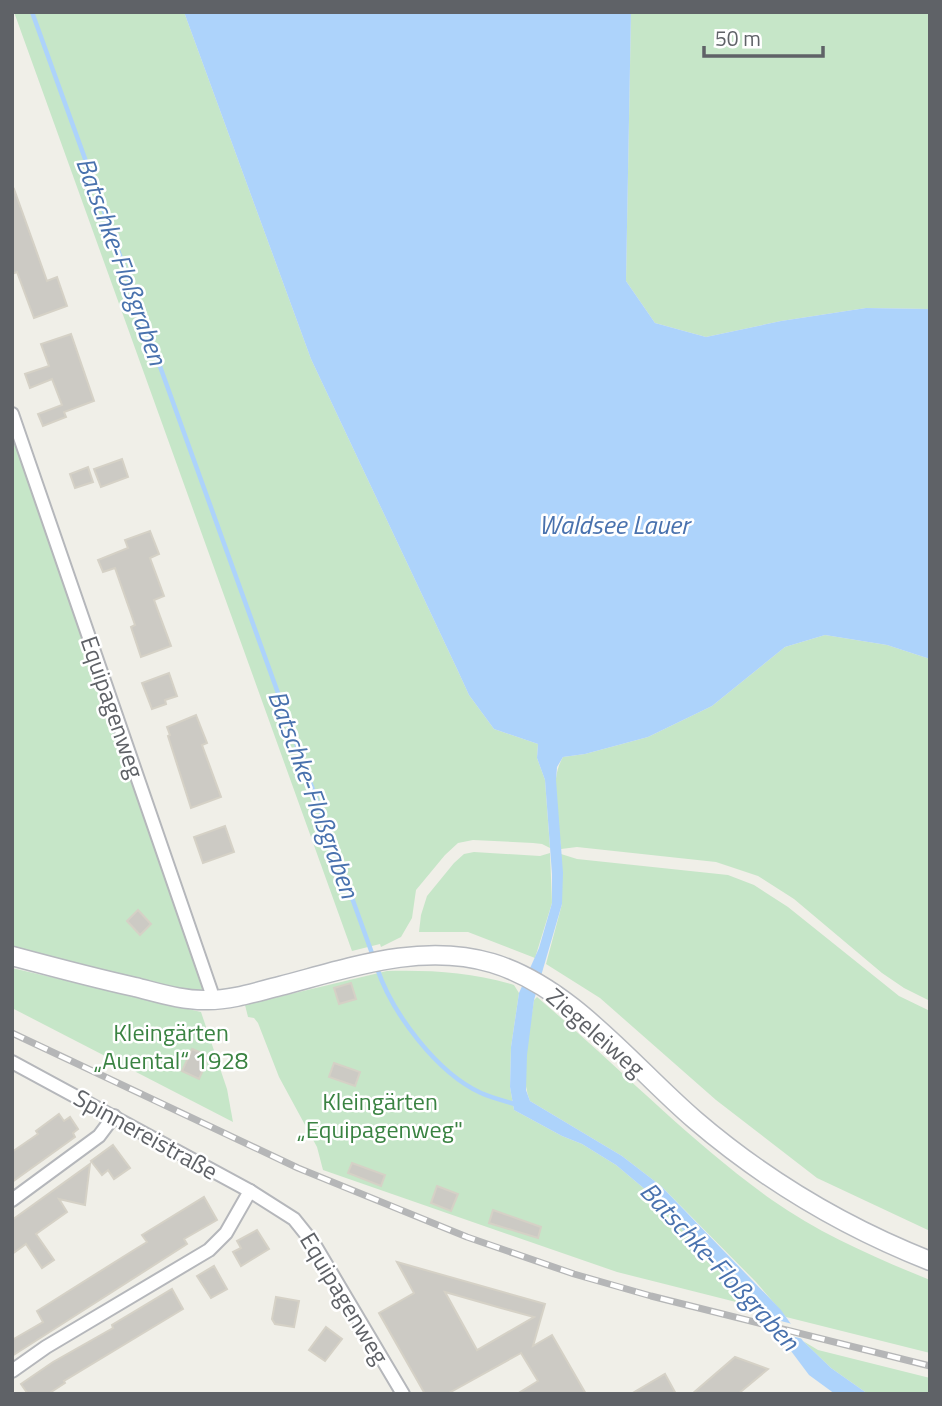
<svg xmlns="http://www.w3.org/2000/svg" width="942" height="1406" font-family="'Titillium Web',sans-serif">
<style>
.green{fill:#c6e6c8}
.water{fill:#add3fb}
.pier{fill:#f0efe8}
.lines{fill:none;stroke-linecap:round;stroke-linejoin:round}
.stream{stroke:#add3fb;stroke-width:4.5}
.building{fill:#cccac4;stroke:#d5d1c6;stroke-width:2;fill-rule:evenodd}
.minor-casing{stroke:#b5b7bb;stroke-width:16}
.secondary-casing{stroke:#b6b9be;stroke-width:21}
.minor{stroke:#fff;stroke-width:12}
.secondary{stroke:#fff;stroke-width:18}
.rail-casing{stroke:#b5b6b7;stroke-width:7}
.rail{stroke:#fff;stroke-width:4.5;stroke-dasharray:13;stroke-linecap:butt}
.labels{text-anchor:middle;dominant-baseline:central;stroke-width:5;stroke-linejoin:round;paint-order:stroke}
.street-label{font-size:24px;fill:#5f6267;stroke:#fff}
.park-label{font-size:24px;fill:#3a8342;stroke:#fff}
.water-label{font-size:26px;font-style:italic;fill:#4972ae;stroke:#fff}
</style>
<rect width="100%" height="100%" fill="#f0efe8"/>
<!-- green -->
<g class="green">
<polygon points="14,12 184,12 311,359 458,671 469,695 494,729 538,744 537,758 545,780 550,848 542,844 533,843 473,840 458,843 445,855 416,890 412,918 401,937 381,947 380,944 352,951"/>
<polygon points="631,12 930,12 930,309 866,308 781,321 706,337 655,323 626,281"/>
<polygon points="12,414 209,1000 12,956"/>
<path d="M825 635 887 645 930 659V1001L904 988 882 973 794 899 758 876 716 862 577 847 561 849C559 821 548 782 563 757L585 754 648 737 712 706 785 647Z"/>
<polygon points="474,852 540,856 550,853 552,903 535,958 468,932 419,932 421,915 427,896 454,863 464,854"/>
<polygon points="561,854 577,859 728,875 754,885 788,907 899,996 930,1011 930,1231 817,1178 716,1100 600,998 546,964 562,904"/>
<polygon points="12,968 201,1012 227,1089 233,1122 12,1008"/>
<path d="M387 971C431 970 471 972 514 985L519 993 511 1047 510 1087 514 1110 562 1136 582 1144 616 1165 653 1196 704 1254 750 1303H740L617 1272 323 1170 317 1147 279 1077 258 1023 254 1018 248 1017 245 1005Z"/>
<path d="M537 997C616 1064 688 1140 772 1200 820 1234 876 1258 930 1280V1353L786 1317 756 1282 661 1186 622 1156 530 1101C518 1071 530 1031 534 1000Z"/>
<polygon points="803,1341 818,1350 930,1378 930,1394 868,1394 831,1368"/>
</g>
<!-- water -->
<polygon class="water" points="184,12 631,12 626,281 655,323 706,337 781,321 866,308 930,309 930,659 887,645 825,635 785,647 712,706 648,737 585,754 563,757 557,767 556,780 563,873 562,904 534,1000 527,1055 526,1090 530,1101 622,1156 661,1186 781,1310 803,1341 831,1368 868,1394 835,1394 809,1375 788,1347 771,1332 750,1303 704,1254 653,1196 616,1165 582,1144 562,1136 514,1110 510,1087 511,1047 519,993 539,948 552,903 552,874 545,780 537,758 538,744 494,729 469,695 458,671 311,359"/>
<!-- pier -->
<polygon class="pier" points="754,1314 796,1325 807,1340 764,1329"/>
<g class="lines">
<!-- stream -->
<g class="stream">
<polyline points="32,12 373,956"/>
<path d="M377 968C392 1013 437 1073 481 1093 492 1098 505 1101 518 1105"/>
</g>
</g>
<!-- building -->
<g class="building">
<polygon points="14,189 47,281 57,277 67,306 34,318 17,272 12,274 12,190"/>
<polygon points="71,334 94,401 64,412 66,417 43,426 38,414 62,405 52,379 30,388 25,374 49,366 41,344"/>
<polygon points="122,459 128,477 101,487 94,469"/>
<polygon points="88,467 93,482 75,488 70,474"/>
<polygon points="150,531 159,554 150,558 164,596 154,600 171,646 141,657 131,627 135,625 115,568 103,572 98,560 128,548 125,540"/>
<polygon points="169,673 177,696 165,700 166,704 152,709 142,683"/>
<polygon points="196,715 207,743 202,745 221,797 191,808 168,736 170,735 167,727"/>
<polygon points="225,826 234,852 203,863 194,837"/>
<polygon points="138,910 151,924 140,935 127,921"/>
<polygon points="351,983 356,999 339,1004 334,988"/>
<polygon points="192,1049 209,1056 199,1079 182,1071"/>
<polygon points="334,1063 360,1072 355,1086 329,1077"/>
<polygon points="59,1114 64,1121 70,1117 78,1129 73,1133 75,1137 12,1182 12,1152 38,1134 36,1131"/>
<polygon points="113,1145 130,1168 114,1179 108,1170 102,1175 91,1161"/>
<polygon points="352,1163 385,1175 381,1186 348,1173"/>
<polygon points="90,1164 85,1205 59,1199 67,1212 36,1234 54,1260 42,1268 26,1244 12,1254 12,1220"/>
<polygon points="437,1186 458,1194 451,1211 431,1203"/>
<polygon points="204,1197 217,1220 184,1239 187,1244 12,1356 12,1340 43,1322 37,1311 134,1250 147,1242 142,1235"/>
<polygon points="493,1210 541,1227 538,1238 489,1223"/>
<polygon points="257,1230 269,1249 241,1266 233,1252 241,1248 237,1241"/>
<path d="M397 1262 545 1304 533 1346 552 1335 586 1394H517L538 1381 521 1353 447 1394H425L379 1313 414 1293ZM445 1292 501 1308 534 1317 477 1350Z"/>
<polygon points="214,1266 227,1289 211,1298 197,1276"/>
<polygon points="172,1289 183,1309 64,1381 65,1383 48,1394 28,1394 21,1384 53,1362 113,1328 112,1325"/>
<polygon points="276,1297 299,1301 294,1327 275,1324 272,1319"/>
<polygon points="326,1327 342,1339 325,1361 309,1350"/>
<polygon points="735,1357 768,1369 738,1394 692,1394"/>
<polygon points="665,1374 676,1394 631,1394"/>
</g>
<g class="lines">
<!-- minor casing -->
<g class="minor-casing">
<g id="minor">
<polyline points="12,414 211,991 209,1000"/>
<polyline points="12,1062 250,1191 294,1219 314,1244 403,1394"/>
<polyline points="12,1200 99,1136 114,1116"/>
<polyline points="12,1371 46,1347 209,1250 226,1233 250,1191"/>
</g>
</g>
<!-- secondary casing -->
<g class="secondary-casing">
<path id="secondary" d="M12 956C53 967 94 978 135 987 159 993 183 1001 208 1000 232 1000 256 992 280 986 349 968 421 942 492 963 572 987 633 1067 695 1120 765 1180 844 1227 930 1261"/>
</g>
<!-- minor -->
<use href="#minor" class="minor"/>
<!-- secondary -->
<use href="#secondary" class="secondary"/>
<!-- rail casing -->
<g class="rail-casing">
<polyline id="rail" points="12,1033 298,1168 467,1237 574,1274 651,1296 930,1366"/>
</g>
<!-- rail -->
<use href="#rail" class="rail"/>
</g>
<g class="labels">
<!-- street labels -->
<g class="street-label">
<text transform="translate(113 707) rotate(71)">Equipagenweg</text>
<text transform="translate(596 1032) rotate(41)">Ziegeleiweg</text>
<text transform="translate(146 1134) rotate(29)">Spinnereistraße</text>
<text transform="translate(345 1298) rotate(59)">Equipagenweg</text>
</g>
<!-- park labels -->
<g class="park-label">
<text x="171" y="1032">Kleingärten<tspan x="171" dy="28">„Auental“ 1928</tspan></text>
<text x="380" y="1101">Kleingärten<tspan x="380" dy="28">„Equipagenweg"</tspan></text>
</g>
<!-- water labels -->
<g class="water-label">
<text transform="translate(122 261) rotate(70)">Batschke‐Floßgraben</text>
<text x="614" y="524">Waldsee Lauer</text>
<text transform="translate(314 794) rotate(70)">Batschke‐Floßgraben</text>
<text transform="translate(720 1266) rotate(47)">Batschke‐Floßgraben</text>
</g>
</g>
<!-- border -->
<rect width="942" height="1406" fill="none" stroke="#5f6267" stroke-width="28"/>
<!-- scale -->
<path d="M704 46v10h119v-10" fill="none" stroke="#5f6267" stroke-width="3.5"/>
<text x="715" y="46" font-size="21" fill="#5f6267" stroke="#ffffff" stroke-width="5" paint-order="stroke">50 m</text>
</svg>
